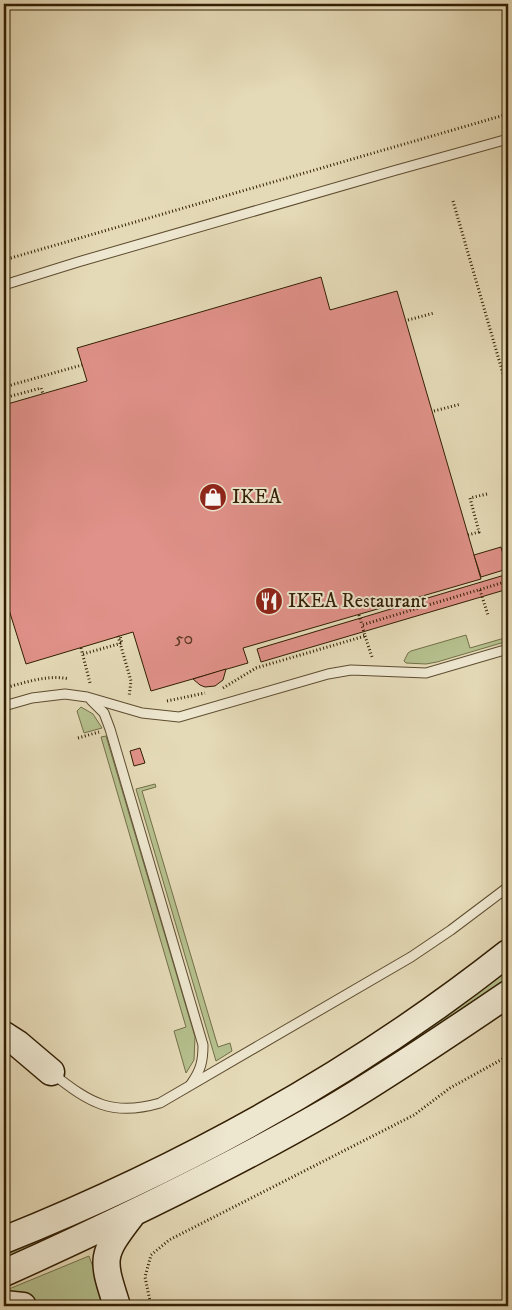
<svg xmlns="http://www.w3.org/2000/svg" width="512" height="1310" font-family="'IM FELL DW Pica',serif">
<style>
.green{fill:#b5c08e;stroke:#736f48}
.building{fill:#e09189;stroke:#311e03}
.lines{fill:none;stroke-linecap:round;stroke-linejoin:round}
.lane-casing{stroke:#5e4d30;stroke-width:11}
.secondary-casing{stroke:#311e03;stroke-width:29}
.path{stroke:#311e03;stroke-width:3;stroke-dasharray:1 2.5;stroke-linecap:butt}
.lane{stroke:#eee7d0;stroke-width:9}
.secondary{stroke:#eee7d0;stroke-width:26}
.path-bridge{stroke:#311e03;stroke-width:3;stroke-dasharray:1 2.5;stroke-linecap:butt}
.labels{text-anchor:middle;dominant-baseline:central;stroke-width:4;stroke-linejoin:round;paint-order:stroke}
.number-label{font-size:18px;fill:#5d3b24}
.poi-label{font-size:20px;fill:#311e03;stroke:#eee7d0;text-anchor:start}
</style>
<rect width="100%" height="100%" fill="#e5dab7"/>
<filter id="stains"><feTurbulence type="fractalNoise" baseFrequency=".004" numOctaves="4"/><feColorMatrix values="0 0 0 0 .2 0 0 0 0 .09 0 0 0 0 .02 0 0 0 .5 -.17"/></filter>
<radialGradient id="worn" r=".72"><stop offset=".6" stop-color="#630" stop-opacity="0"/><stop offset="1" stop-color="#630" stop-opacity=".3"/></radialGradient>
<!-- green -->
<g class="green">
<polygon points="466,635 470,648 508,637 508,641 437,662 426,664 406,663 404,661 408,653 411,651"/>
<polygon points="81,707 93,714 102,728 84,733 77,711"/>
<polygon points="106,736 195,1037 194,1060 186,1073 174,1031 186,1027 101,737"/>
<polygon points="155,784 156,787 142,791 218,1047 230,1043 232,1051 216,1061 136,789"/>
<polygon points="508,970 508,979 494,990 333,1095 183,1179 4,1258 4,1252 410,1040 486,987"/>
<polygon points="89,1256 107,1306 57,1306 40,1301 4,1297 4,1291"/>
</g>
<!-- building -->
<g class="building">
<polygon points="321,277 330,310 397,291 481,579 243,648 248,663 151,691 133,632 26,664 4,594 4,405 87,381 77,348"/>
<polygon points="501,547 507,569 481,577 474,555"/>
<polygon points="508,574 508,589 261,662 257,649"/>
<polygon points="226,669 223,680 215,686 205,687 200,685 193,679"/>
<polygon points="140,748 145,763 134,766 130,751"/>
</g>
<g class="lines">
<!-- lane casing -->
<g class="lane-casing">
<g id="lane">
<polyline points="4,285 78,262 393,171 508,139"/>
<path d="M91 700 104 713 110 729 203 1045C203 1061 201 1070 191 1084"/>
<polyline points="4,706 32,698 65,694 87,697 142,713 179,717 328,674 351,670 426,673 508,649"/>
<path d="M53 1074C90 1103 112 1117 160 1103L411 957 451 930 508 887"/>
</g>
</g>
<!-- secondary casing -->
<g class="secondary-casing">
<g id="secondary">
<polyline points="4,1035 18,1044 51,1072"/>
<path d="M4 1240C183 1168 356 1073 508 953"/>
<path d="M4 1273C115 1223 226 1170 331 1109 392 1073 450 1033 508 994"/>
<polyline points="4,1304 23,1306"/>
<path d="M117 1306C102 1259 100 1256 131 1216"/>
</g>
</g>
<!-- path -->
<g class="path">
<polyline points="453,201 508,391"/>
<polyline points="4,260 508,114"/>
<polyline points="408,320 434,313"/>
<polyline points="4,387 82,365"/>
<polyline points="4,398 41,388 43,394"/>
<polyline points="434,411 461,404"/>
<polyline points="468,535 479,532 470,498 487,494"/>
<polyline points="480,590 488,615"/>
<polyline points="4,608 7,620 4,620"/>
<polyline points="359,615 362,625"/>
<polyline points="118,636 131,681 129,697"/>
<polyline points="365,636 372,657"/>
<polyline points="81,648 90,683"/>
<path d="M4 688C24 683 48 674 69 679"/>
<polyline points="223,688 256,668 365,636 362,625 508,581"/>
<polyline points="167,701 205,693"/>
<polyline points="78,738 99,732"/>
<polyline points="151,1306 145,1277 151,1255 169,1240 414,1115 450,1088 508,1056"/>
</g>
<!-- lane -->
<use href="#lane" class="lane"/>
<!-- secondary -->
<use href="#secondary" class="secondary"/>
<!-- path-bridge -->
<polyline class="path-bridge" points="83,654 122,643 120,636"/>
</g>
<!-- icons -->
<defs>
<g id="shop-disc" transform="scale(1.4375)"><circle r="9.5" fill="#8f2418" stroke="#eee7d0"/><path d="M-5-2.5h2.3a2.7 3.5 0 0 1 5.4 0H5L5.5 6h-11ZM-1.5-2.5h3a1.5 2.3 0 0 0-3 0Z" fill="#fff"/></g>
<g id="restaurant-disc" transform="scale(1.4375)"><circle r="9.5" fill="#8f2418" stroke="#eee7d0"/><path d="M-5-6h1v4h1v-4h1v4h1v-4h1v5L-1.5 .5V6h-2V.5L-5-1ZM5-6V6H3V1.5H1.5Q1.5-4 5-6Z" fill="#fff"/></g>
</defs>
<g fill-rule="evenodd">
<use href="#shop-disc" x="213" y="497"/>
<use href="#restaurant-disc" x="269" y="601"/>
</g>
<g class="labels">
<!-- number labels -->
<g class="number-label">
<text x="184" y="639">50</text>
</g>
<!-- poi labels -->
<g class="poi-label">
<text x="232" y="497">IKEA</text>
<text x="288" y="601">IKEA Restaurant</text>
</g>
</g>
<!-- margin -->
<rect width="512" height="1310" fill="none" stroke="#e5dab7" stroke-width="20"/>
<rect x="5" y="5" width="502" height="1300" fill="none" stroke="#311e03" stroke-width="2.5"/>
<rect x="10" y="10" width="492" height="1290" fill="none" stroke="#311e03"/>
<rect width="100%" height="100%" filter="url(#stains)"/>
<rect width="100%" height="100%" fill="url(#worn)"/>
</svg>
